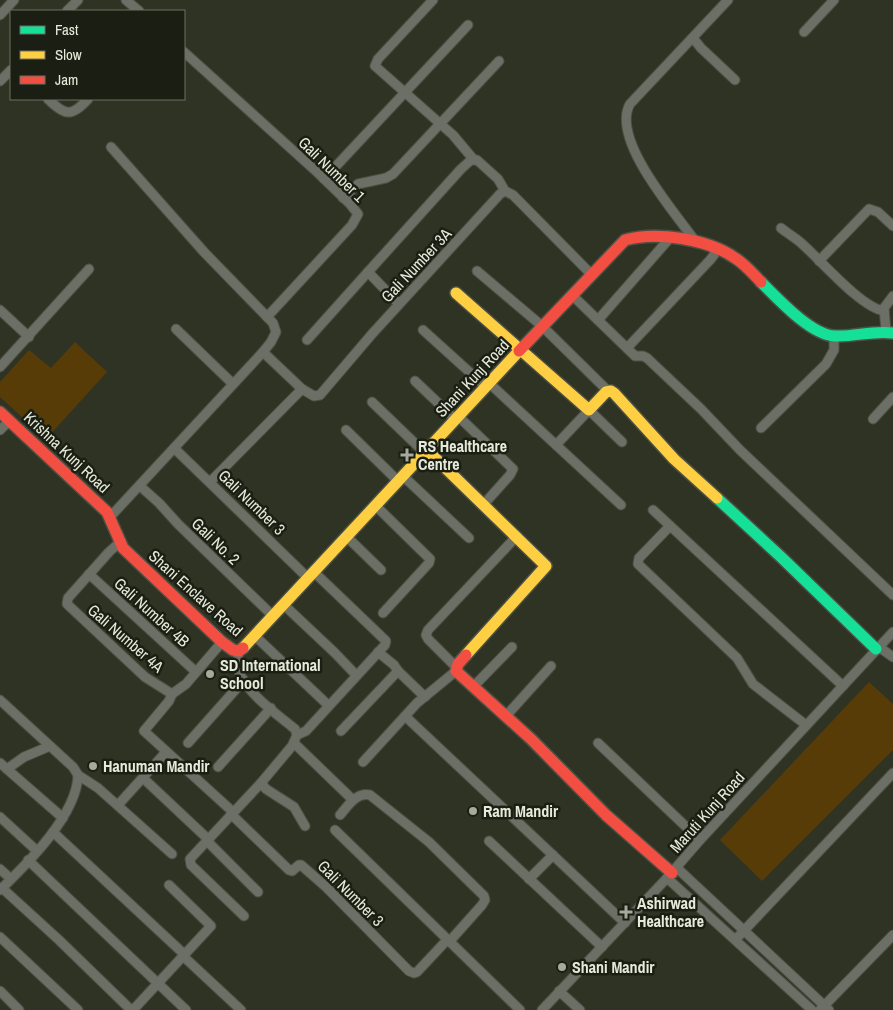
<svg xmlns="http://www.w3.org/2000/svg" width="893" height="1010" font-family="'Archivo Narrow',sans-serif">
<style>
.green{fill:#583c07}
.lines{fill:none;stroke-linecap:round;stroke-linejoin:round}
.street-casing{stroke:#4c5043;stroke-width:11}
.fast-casing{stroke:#4c5043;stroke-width:14}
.slow-casing{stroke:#4c5043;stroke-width:14}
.jam-casing{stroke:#4c5043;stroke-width:14}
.street{stroke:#6c6f65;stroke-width:9}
.fast{stroke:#16e098;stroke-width:11}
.slow{stroke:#ffcf43;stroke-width:11}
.jam{stroke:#f24e42;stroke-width:11}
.poi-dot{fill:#a5aa9a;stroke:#1b1f13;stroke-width:2}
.labels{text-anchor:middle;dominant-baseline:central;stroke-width:5;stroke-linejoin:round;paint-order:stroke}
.street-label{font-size:16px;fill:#e5eada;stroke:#1b1f13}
.poi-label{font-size:16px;font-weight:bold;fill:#e5eada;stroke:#1b1f13;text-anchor:start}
</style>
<rect width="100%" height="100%" fill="#2f3324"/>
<!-- green -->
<g class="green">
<polygon points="75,342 107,372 46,439 0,397 0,382 29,350 51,368"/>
<polygon points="869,682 893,704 893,750 762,881 720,840"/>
</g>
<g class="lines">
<!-- street casing -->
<g class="street-casing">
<g id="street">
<polyline points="126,0 139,11"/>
<polyline points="433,0 378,59 375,66 453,135 474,160"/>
<polyline points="67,11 78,0"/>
<polyline points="0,15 14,0"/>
<polyline points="804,32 834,0"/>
<polyline points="693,38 701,48 735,80"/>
<polyline points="184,52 318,173 350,204 358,214 352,225 267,317"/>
<polyline points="0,81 11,70"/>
<path d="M48 99C65 116 72 117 88 99"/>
<polyline points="324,179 468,25"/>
<polyline points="343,198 358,184 386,178 393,174 499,61"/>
<path d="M781 228C787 233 794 237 800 242 820 259 860 307 884 311"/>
<path d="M696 242C676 214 610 139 630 104L728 0"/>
<polyline points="819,261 869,209 878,212 893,226"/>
<polyline points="477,271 542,326 608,391"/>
<polyline points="572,295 635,356 643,356 647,358 701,409 740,450 893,595"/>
<polyline points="399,304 368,272 461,169 471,160 477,160 498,179 505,191"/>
<polyline points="0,310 29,337"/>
<polyline points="598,320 669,239"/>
<polyline points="176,329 233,384"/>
<polyline points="423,330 486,387"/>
<polyline points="886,331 884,308 893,296"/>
<polyline points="307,340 368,272"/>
<polyline points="627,348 710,260 714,255 715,247"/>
<polyline points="263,352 302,389 314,396 320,395 372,334 500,194 505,191 513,195 591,274"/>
<polyline points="0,367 89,269"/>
<polyline points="415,381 456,420"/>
<polyline points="489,383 621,505"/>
<polyline points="372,402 425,453"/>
<polyline points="459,417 513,469 510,475 484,504"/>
<polyline points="873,419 893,397"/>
<polyline points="761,428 826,364 834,350 834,336"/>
<polyline points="0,430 9,421"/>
<polyline points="346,430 398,481"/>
<polyline points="556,445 589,410 622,442"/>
<polyline points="174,448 308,578"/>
<polyline points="403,476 469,538"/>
<polyline points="210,482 302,389"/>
<polyline points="140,486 159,503 178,524 273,616"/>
<polyline points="375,505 430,559 429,563 383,613"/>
<polyline points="653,510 843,686"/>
<polyline points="111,516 263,352 271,342 276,332 273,323 204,252 111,147"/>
<polyline points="670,526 639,558 638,564 737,658 753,684 806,725"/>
<polyline points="347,537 381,570"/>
<polyline points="119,543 109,552 68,598 67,604 145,677 172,694"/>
<polyline points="89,574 196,672"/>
<polyline points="284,605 335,653 356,675"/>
<polyline points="255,636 328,705"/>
<polyline points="222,642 186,684 172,694 169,701 144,731 233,812"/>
<polyline points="879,647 893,657"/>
<path d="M239 651C237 659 237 666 240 674 248 694 278 715 295 729L297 735 292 746 261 783 190 859 191 865 244 916"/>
<polyline points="378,652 394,665 398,671"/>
<polyline points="456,667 428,639 426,635 428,630 517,536"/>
<polyline points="473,687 512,647"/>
<path d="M0 700 73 767 78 775C77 815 27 864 0 890"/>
<polyline points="405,716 625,923"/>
<polyline points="506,716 551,666"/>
<polyline points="341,731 398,671 425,697"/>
<polyline points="297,735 306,731 385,645 386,641 314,572"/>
<polyline points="188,743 244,680"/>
<polyline points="294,743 353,800"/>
<polyline points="598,743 700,840"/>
<polyline points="363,762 417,703 456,671"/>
<polyline points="0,763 63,818"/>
<polyline points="218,767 271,708"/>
<polyline points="7,769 24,757 50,746"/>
<polyline points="78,775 98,788 172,854"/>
<polyline points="143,778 209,840"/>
<polyline points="261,783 266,789 294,807 305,826"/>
<polyline points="118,805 166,752"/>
<polyline points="231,814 289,870 292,871 299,865 301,865 325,886 409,971 414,973 417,972 447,940"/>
<path d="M340 815C348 806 356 792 370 795L429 842 484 896 485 900 482 905 449 942"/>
<polyline points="0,817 37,851"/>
<polyline points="335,830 520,1010"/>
<polyline points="53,832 185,955"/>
<polyline points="207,841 258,892"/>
<polyline points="489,841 602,947"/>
<polyline points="28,860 186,1010"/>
<polyline points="677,868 829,1010"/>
<polyline points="0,869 11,879"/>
<polyline points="667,878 812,1010"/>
<polyline points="529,879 553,855"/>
<polyline points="2,888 59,940 131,1010"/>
<polyline points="0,937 78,1010"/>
<polyline points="736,939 893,773"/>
<polyline points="183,956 241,1010"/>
<polyline points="0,991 19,1010"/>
<polyline points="559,991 580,1010"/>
<polyline points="133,1010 211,926 169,885"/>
<polyline points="542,1010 667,878 700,840 893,632"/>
<polyline points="820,1010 893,935"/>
</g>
</g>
<!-- fast casing -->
<g class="fast-casing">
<g id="fast">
<path d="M761 282C778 299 811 335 835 336 855 337 873 330 893 333"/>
<polyline points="717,498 781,557 876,649"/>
</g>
</g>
<!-- slow casing -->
<g class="slow-casing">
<g id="slow">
<polyline points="456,293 589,410 606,392 611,391 614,393 674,459 717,498"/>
<polyline points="428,451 546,566 466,655"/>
<polyline points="243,648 519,351"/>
</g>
</g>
<!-- jam casing -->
<g class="jam-casing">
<g id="jam">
<path d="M519 351 625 240C656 231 708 239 735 258 745 264 753 274 761 282"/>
<polyline points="0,412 107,512 123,548 222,642 233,650 239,651 243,648"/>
<polyline points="466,655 458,664 456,671 531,739 606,815 672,873"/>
</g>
</g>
<!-- street -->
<use href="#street" class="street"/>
<!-- fast -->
<use href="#fast" class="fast"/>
<!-- slow -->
<use href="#slow" class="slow"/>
<!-- jam -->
<use href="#jam" class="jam"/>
</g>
<!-- markers -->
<g class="poi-dot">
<path d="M404.5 447.5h5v5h5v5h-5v5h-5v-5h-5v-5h5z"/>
<circle cx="210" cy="674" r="5"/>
<circle cx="93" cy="766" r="5"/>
<circle cx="473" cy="811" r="5"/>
<path d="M623.5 904.5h5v5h5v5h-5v5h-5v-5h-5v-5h5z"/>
<circle cx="562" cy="967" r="5"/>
</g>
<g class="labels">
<!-- street labels -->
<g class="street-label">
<text transform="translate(332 169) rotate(44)">Gali Number 1</text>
<text transform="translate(416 265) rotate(-47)">Gali Number 3A</text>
<text transform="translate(472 378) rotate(-47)">Shani Kunj Road</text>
<text transform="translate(67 452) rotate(43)">Krishna Kunj Road</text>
<text transform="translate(252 502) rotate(44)">Gali Number 3</text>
<text transform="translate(216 541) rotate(44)">Gali No. 2</text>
<text transform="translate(196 593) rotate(42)">Shani Enclave Road</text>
<text transform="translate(152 612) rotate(42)">Gali Number 4B</text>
<text transform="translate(126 638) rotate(41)">Gali Number 4A</text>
<text transform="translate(707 812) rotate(-48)">Maruti Kunj Road</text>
<text transform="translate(351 893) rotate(45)">Gali Number 3</text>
</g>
<!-- poi labels -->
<g class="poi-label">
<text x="418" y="446">RS Healthcare<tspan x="418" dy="18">Centre</tspan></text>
<text x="220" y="665">SD International<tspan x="220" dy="18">School</tspan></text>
<text x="103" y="766">Hanuman Mandir</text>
<text x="483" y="811">Ram Mandir</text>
<text x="637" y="903">Ashirwad<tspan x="637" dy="18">Healthcare</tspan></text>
<text x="572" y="967">Shani Mandir</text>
</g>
</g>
<!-- legend -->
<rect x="10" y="10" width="175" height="90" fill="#1b1f13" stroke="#6c7063"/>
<rect x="20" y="26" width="25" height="8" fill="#16e098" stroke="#6c7063"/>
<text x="55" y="35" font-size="15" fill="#e5eada">Fast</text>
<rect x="20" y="51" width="25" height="8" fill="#ffcf43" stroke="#6c7063"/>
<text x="55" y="60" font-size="15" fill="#e5eada">Slow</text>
<rect x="20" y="76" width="25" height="8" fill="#f24e42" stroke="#6c7063"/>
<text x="55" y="85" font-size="15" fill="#e5eada">Jam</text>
</svg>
